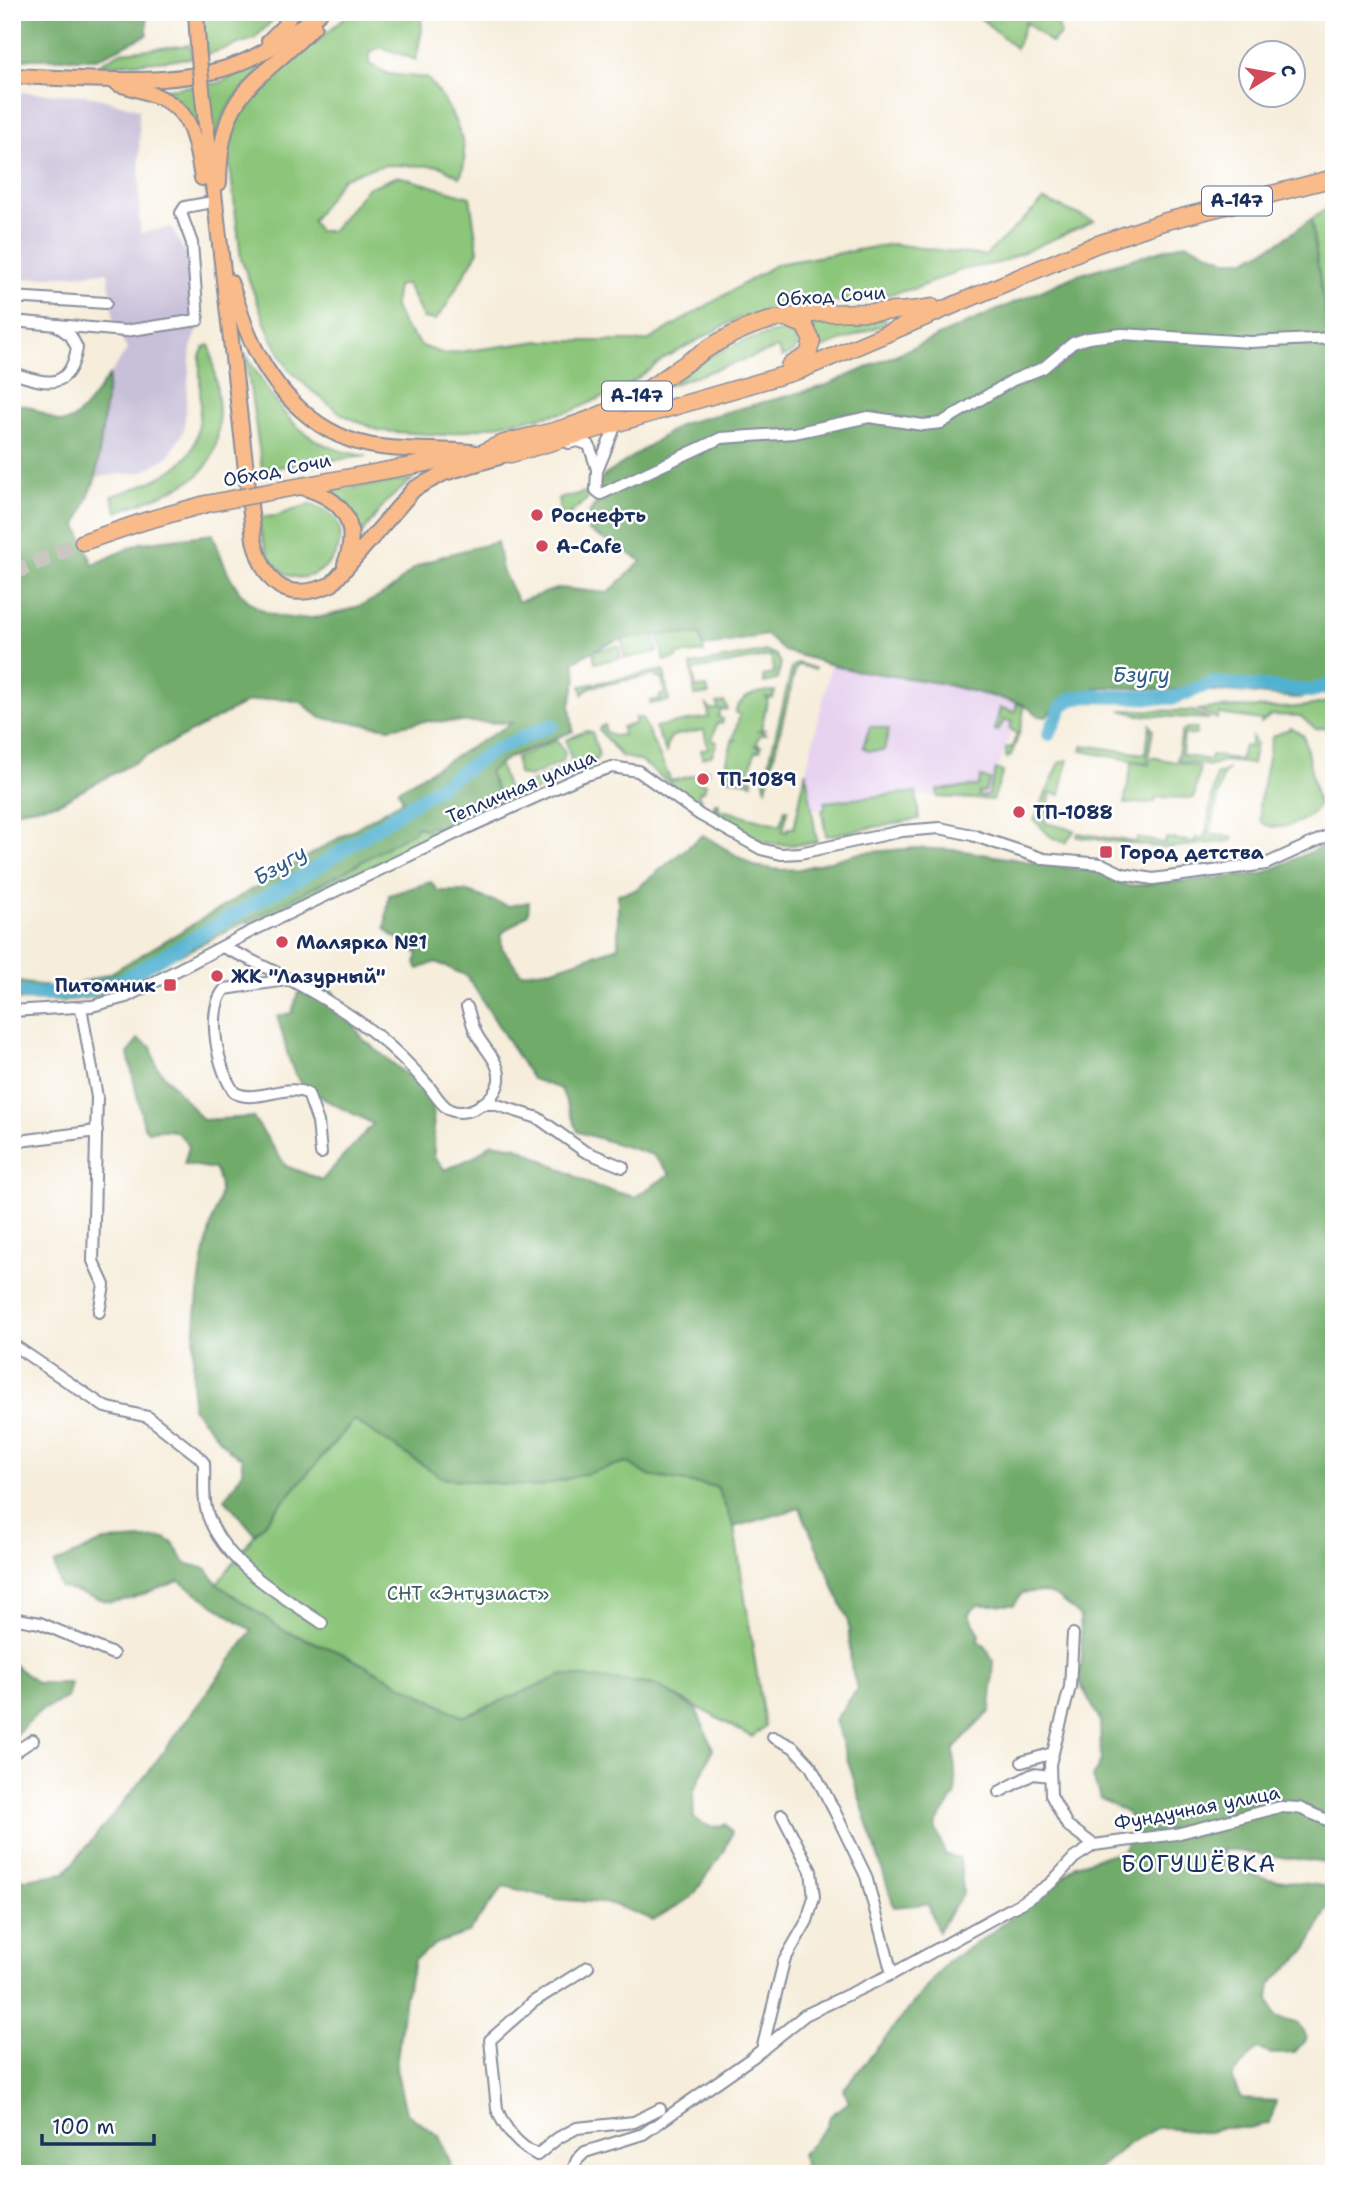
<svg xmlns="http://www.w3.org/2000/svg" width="1346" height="2186" font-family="'Shantell Sans',sans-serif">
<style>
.built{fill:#e7d2ef}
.industrial{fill:#c8bfd8}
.green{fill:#8cc67a;stroke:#547a6c;stroke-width:2}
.forest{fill:#71ab6a;stroke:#466d64;stroke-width:2}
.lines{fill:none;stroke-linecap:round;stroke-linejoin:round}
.river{stroke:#51b1d0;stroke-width:14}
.highway-tunnel{stroke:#cac7c1;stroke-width:16;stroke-dasharray:16 8;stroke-linecap:butt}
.minor-casing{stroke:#888e9c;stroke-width:14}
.major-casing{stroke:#888e9c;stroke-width:18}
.highway-casing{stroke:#888e9c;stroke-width:19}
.minor{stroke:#fff;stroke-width:10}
.major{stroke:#fabb8b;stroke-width:14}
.highway{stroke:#fabb8b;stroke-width:16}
.major-bridge-casing{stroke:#888e9c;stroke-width:18;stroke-linecap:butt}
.highway-bridge-casing{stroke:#888e9c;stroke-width:19;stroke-linecap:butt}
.major-bridge{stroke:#fabb8b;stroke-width:14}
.highway-bridge{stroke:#fabb8b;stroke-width:16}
.poi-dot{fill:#d1495b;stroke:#fff;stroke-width:2.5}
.labels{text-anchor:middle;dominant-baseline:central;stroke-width:5;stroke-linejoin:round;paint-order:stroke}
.shield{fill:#fff;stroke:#5f6d8e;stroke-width:2}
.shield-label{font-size:18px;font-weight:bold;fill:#1b2f5e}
.street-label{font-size:19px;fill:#1b2f5e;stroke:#fff}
.poi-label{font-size:19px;font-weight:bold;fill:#1b2f5e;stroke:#fff;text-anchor:start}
.park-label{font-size:19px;fill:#3d5c66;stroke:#fff}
.water-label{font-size:21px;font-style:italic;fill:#2e5c86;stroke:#fff}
.quarter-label{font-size:23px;letter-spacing:2px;fill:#1b2f5e;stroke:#fff}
</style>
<rect width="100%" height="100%" fill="#fff"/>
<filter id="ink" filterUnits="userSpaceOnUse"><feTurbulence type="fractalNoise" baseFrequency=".0143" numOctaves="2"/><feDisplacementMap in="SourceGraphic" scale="14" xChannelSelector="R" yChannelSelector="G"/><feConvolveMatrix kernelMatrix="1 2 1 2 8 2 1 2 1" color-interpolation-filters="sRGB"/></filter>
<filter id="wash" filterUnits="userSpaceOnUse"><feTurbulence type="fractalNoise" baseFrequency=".00686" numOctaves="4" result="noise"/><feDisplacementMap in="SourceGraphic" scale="28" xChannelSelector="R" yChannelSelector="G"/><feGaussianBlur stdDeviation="1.57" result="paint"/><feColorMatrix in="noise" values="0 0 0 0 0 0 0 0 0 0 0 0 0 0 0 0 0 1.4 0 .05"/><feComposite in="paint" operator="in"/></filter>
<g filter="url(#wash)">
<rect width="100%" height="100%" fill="#f6edda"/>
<!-- built -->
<polygon class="built" points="832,661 847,669 939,683 1023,704 1018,734 1011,732 989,796 919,796 845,802 796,815"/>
<!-- industrial -->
<polygon class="industrial" points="12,92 86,95 139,109 140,233 171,227 185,253 192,253 197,330 191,348 184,430 170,455 143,472 96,477 109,376 127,350 114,322 108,272 12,280"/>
<!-- green -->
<g class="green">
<polygon points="203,12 281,12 254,39 206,55"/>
<path d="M351 12H420L422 29 416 60 381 47 369 52V64L388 74 427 78C447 101 475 146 460 177L440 166 386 165 361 171 342 179 312 221 318 231H332L367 188 398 176 470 197 478 251 445 308 435 320 423 318 407 284 397 286 394 305 403 325 422 346 444 354 540 341H647L777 264 892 244 985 256 1044 200 1094 221 999 263 961 270 917 288 863 300 787 305 735 320 666 357 629 385 572 411 443 435 380 431 343 415 312 391 288 369 269 333 241 259 228 149 239 117 260 89Z"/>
<polygon points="980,12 1053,12 1061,34 1051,43 1026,22 1016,48 978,16"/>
<polygon points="190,45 192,58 96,66 121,52"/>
<path d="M271 61C242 90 221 106 213 148L212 131 197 134 208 199 194 134 158 90 218 83Z"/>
<polygon points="1334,204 1334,374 1311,219"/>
<polygon points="882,319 886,320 885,324 820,349 810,325"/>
<path d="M780 332 795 337 798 346 792 354 782 357 778 348 667 386C701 359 736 339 780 332Z"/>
<path d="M210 345C216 384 234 455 191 480 169 494 142 502 117 512L112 496C138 488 186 472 195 442 203 417 199 382 200 356L204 347Z"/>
<path d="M245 353C277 406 299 449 367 456L262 469Z"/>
<polygon points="413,479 387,501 357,540 328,491"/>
<polygon points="585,492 588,493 587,499 567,517 561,516 559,499"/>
<path d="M310 504C395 527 277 649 258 517L276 516Z"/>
<polygon points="657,632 701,635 704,652 677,655 677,658 664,661"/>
<polygon points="654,633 657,652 625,658 622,639"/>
<polygon points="619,646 621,658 595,663 593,651"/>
<polygon points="767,651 776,655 781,663 777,680 764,683 763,676 774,674 771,656 693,670 696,688 707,687 709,694 695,696 691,665"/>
<polygon points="798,663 816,669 798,665 795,671 766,788 764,783 792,667"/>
<polygon points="664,670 669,701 650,704 650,701 660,699 660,695 665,694 662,678 656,678 655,675 590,687 583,694 581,686"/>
<path d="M775 691 773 698 766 697 768 699 761 729 766 730 758 731 765 734 759 736 757 743 762 747 754 745 761 748 760 751H755L748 778 753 779 752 783 723 777 732 741 736 740 733 739 740 714 735 713C740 695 759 691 775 691Z"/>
<path d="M1334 700V726L1316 729 1300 716 1271 715 1261 723V720L1219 714 1217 719 1198 710C1245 702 1287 715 1334 700Z"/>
<polygon points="724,702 727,707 726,710 721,709 718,717 723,719 722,724 717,723 712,740 717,742 712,755 702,758 701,750 708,748 704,730 672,736 667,744 667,754 655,727 709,717 707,705 711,710 718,709 717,703"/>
<path d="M1017 703 1024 707C1023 725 1018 740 1010 757L1006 758V748L1012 747 1017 733 1010 729 1012 722 1004 720 998 731 995 730 1000 708 1015 712Z"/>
<polygon points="1121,710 1192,711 1210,719 1138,715"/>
<polygon points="635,718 642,718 671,781 703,773 703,768 708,769 708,775 701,775 699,782 706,784 704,791 700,791 698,798 701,799 697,805 641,761 621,756 599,730 601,726 605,725 605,731 613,736 623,735 622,727 635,724"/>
<polygon points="1150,725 1153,730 1147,763 1081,751 1083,745 1145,754"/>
<polygon points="870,726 889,729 884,750 868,751 863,747"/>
<polygon points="1187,728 1197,728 1196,735 1184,734 1182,755 1210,760 1211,755 1240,760 1244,746 1250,747 1252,737 1256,743 1252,764 1223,761 1210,766 1177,760 1182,731"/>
<path d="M1291 728 1304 736 1318 805C1313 821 1272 836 1261 821L1259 805 1272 737Z"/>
<polygon points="585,731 592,732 599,755 593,764 249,924 246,921 340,874 414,831 417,825 422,829 460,816 465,801 470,798 500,803 488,772 499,764 509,793 572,763 566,740"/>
<polygon points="556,740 565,752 563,761 529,777 518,774 516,758"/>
<polygon points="1151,757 1200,767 1194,798 1156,797 1155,802 1124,804 1132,762 1149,765"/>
<polygon points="1068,760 1060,795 1051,793 1045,823 1075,830 1065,843 1051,837 1034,820 1060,762"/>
<polygon points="996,769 1003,772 993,800 938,797 937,790 978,786 981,777 990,780 985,792 979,792 978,796 988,796"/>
<polygon points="1227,770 1222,777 1211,831 1206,831 1216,775"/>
<path d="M806 771 817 842C780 850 740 842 712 814L715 803H719L718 809 781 825 785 809H788L783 831 787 832 788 828H794Z"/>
<polygon points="916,792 919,819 826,836 822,810 825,809 825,802"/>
<polygon points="1078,833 1136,842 1137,838 1165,843 1166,838 1195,842 1195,838 1204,839 1205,833 1233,837 1231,841 1166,848 1077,837"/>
<polygon points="354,1420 443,1478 538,1487 627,1462 649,1476 717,1487 734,1527 765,1726 752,1737 656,1685 563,1675 463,1717 341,1653 283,1630 217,1584 255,1534"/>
</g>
<!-- forest -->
<g class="forest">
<polygon points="12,12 147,12 147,35 96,59 12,59"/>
<path d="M1311 219 1334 374V691L1297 698 1238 692 1104 687 1065 696 1046 717 1039 716 1023 704 939 683 847 669 784 651 766 635 703 647 700 635C649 633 619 632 574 662L577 677 570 705 573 731 508 758 489 772 500 798 499 804 489 807 470 798 465 801 460 816 436 829 430 826 426 830 417 826 414 831 340 874 182 954 155 961 110 995 65 1001 12 1000V981L61 989 109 974 403 800 398 790 512 723 425 721 390 728 321 718 301 702 276 698 247 702 59 803 12 811V405C39 400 54 432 73 419 87 409 98 389 109 376L96 477 77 525 93 565 140 543 213 534C220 554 227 575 240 592 275 636 346 617 387 592 398 586 405 574 415 568 434 556 474 548 497 542L502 570 518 602 559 588 608 593 642 561 589 531C586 517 589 507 602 500L598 486 604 476 681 424 825 386 1077 275 1186 243 1226 260H1246L1281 241Z"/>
<path d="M703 835 754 866 780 870 800 869 860 853 915 848 957 850 1100 873 1127 886 1262 874 1334 841V1864L1221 1849 1235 1869 1269 1879 1324 1886 1332 1900 1306 1951 1271 1983 1269 1999 1276 2017 1299 2024 1307 2038 1294 2053 1272 2054 1257 2049 1231 2077 1241 2099 1276 2101 1270 2123 1249 2128H1219L1208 2133 1158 2127 1128 2144 1091 2174H796L806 2168 801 2154 827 2127 830 2116 849 2102 843 2090 948 1961 990 1934 1061 1880 1076 1865 1124 1850 1132 1829 1128 1814 1100 1798 1093 1777 1101 1760 1100 1720 1079 1681 1082 1655 1080 1617C1060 1596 1051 1589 1022 1593L1014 1605H978L968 1614 980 1634 978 1641 986 1647 994 1662 990 1711 954 1748 956 1794 935 1826 945 1854 960 1859 963 1893 938 1932 928 1904 894 1907 835 1720 857 1689 851 1666 848 1620 800 1508 734 1527 717 1487 649 1476 627 1462 538 1487 443 1478 354 1420 255 1534 225 1499 242 1473V1458L231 1452 192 1408C193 1347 195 1285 211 1225 217 1204 226 1190 214 1169L184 1164 189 1146C177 1127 169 1129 148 1131L144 1127 128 1054 138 1039 151 1047 157 1067 203 1120 253 1117 286 1166 322 1180 373 1124C352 1112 306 1095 295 1074 286 1057 284 1035 277 1016L292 1013 298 993 309 987 332 991 363 1039 433 1096 434 1157 445 1170 474 1157 492 1143 518 1147 594 1186 635 1197 670 1174 653 1155 578 1132 561 1089 532 1079 467 976 436 962 418 969 415 963 418 954C407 943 395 940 385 928L389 895 431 882 438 891H465L508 906 529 902 528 914 501 934 502 948 521 973 553 969 618 947V894L635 890Z"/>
<path d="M165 1538 173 1543 185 1563 207 1569 217 1584 283 1630 341 1653 463 1717 563 1675 656 1685 696 1709 713 1749 693 1793 694 1818C705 1826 713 1830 725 1824L732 1832 725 1850 692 1897 653 1920 612 1904 556 1899 504 1886 468 1933 438 1943 415 1959 405 1996 396 2068 406 2113 439 2136 451 2165 446 2174H12V1881L65 1873 146 1775 252 1631 179 1581 130 1599 110 1602 60 1587 54 1564 104 1541Z"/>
<polygon points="12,1663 37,1683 71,1683 67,1698 40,1711 12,1738"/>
</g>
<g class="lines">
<!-- river -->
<g class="river">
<polyline points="1049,734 1062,706 1071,699 1088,696 1174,698 1211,683 1311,691 1334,684"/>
<path d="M12 992C51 997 85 992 122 980L316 868 494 750 552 725"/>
</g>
</g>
</g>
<g filter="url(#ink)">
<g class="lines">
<!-- highway-tunnel -->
<polyline class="highway-tunnel" points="12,573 83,542"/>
<!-- minor casing -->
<g class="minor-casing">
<g id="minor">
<polyline points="12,297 106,303"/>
<polyline points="12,321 125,331 198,320 192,243 181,213 185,207 207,203"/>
<path d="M12 373C45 383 69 393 77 348L71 336 56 325"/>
<polyline points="617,422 597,471 596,490 601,494 721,438 794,433 869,417 923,425 941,423 1013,380 1043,368 1073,343 1088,338 1122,334 1251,342 1334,338"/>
<polyline points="569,443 578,441 589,445 597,469"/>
<path d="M222 947C273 969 336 1002 379 1037 396 1051 411 1066 425 1082 433 1090 440 1105 450 1110 469 1118 497 1099 499 1080 501 1062 483 1048 476 1033 472 1025 470 1015 467 1007"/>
<path d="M286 980 225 989C205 1010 218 1072 235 1093 258 1104 287 1082 308 1094L318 1122 321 1153"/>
<polyline points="81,1007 97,1097 93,1261 104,1285 99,1312"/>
<polyline points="12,1011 92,1006 126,997 250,932 467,828 580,777 612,767 638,771 700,815 761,849 781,854 800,853 902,831 940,828 972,835 1044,859 1102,864 1123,874 1153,879 1266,864 1334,833"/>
<polyline points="481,1104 494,1104 538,1118 584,1151 623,1167"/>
<polyline points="12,1142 97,1131"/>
<path d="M12 1344 105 1407 148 1417 198 1456 204 1463C205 1481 202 1498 208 1516 226 1565 281 1595 322 1623"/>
<polyline points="12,1618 40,1623 113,1654"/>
<polyline points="1073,1634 1070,1687 1050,1764 1051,1795 1067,1825 1094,1845"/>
<polyline points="773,1737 793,1747 810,1765 834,1810 866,1876 892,1974"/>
<polyline points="12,1754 33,1740"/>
<polyline points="1022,1762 1053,1753"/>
<polyline points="999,1792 1033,1774 1050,1776"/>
<path d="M588 1967 533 2002 490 2040 497 2109C505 2130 517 2145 537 2155L558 2138 577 2128 634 2122 660 2109"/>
<polyline points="762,2050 784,1961 807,1921 814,1897 811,1871 782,1815"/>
<polyline points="571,2174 577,2160 585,2152 643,2134 753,2057 805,2015 892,1974 1023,1902 1051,1883 1074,1858 1094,1845 1176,1834 1280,1807 1299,1808 1334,1823"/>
</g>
</g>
<!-- major casing -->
<g class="major-casing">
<g id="major">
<polyline points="196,12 198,47"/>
<polyline points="269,41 284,26 291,12"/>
<path d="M12 76C81 78 173 89 238 64 269 52 294 32 320 12"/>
<path d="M118 84C185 101 191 112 202 178"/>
<path d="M202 89 254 540C265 585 286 604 332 584L414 489 444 473 499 457"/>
<path d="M219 183C220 87 256 87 314 26"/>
<path d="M230 282C237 300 242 320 250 338 274 392 319 440 381 447 411 451 442 449 472 452"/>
<path d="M301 487C342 498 361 522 345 564"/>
</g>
</g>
<!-- highway casing -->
<g class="highway-casing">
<g id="highway">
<polyline points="788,319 804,325 812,341 808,355 789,366"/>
<path d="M486 451C508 439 533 437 557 430 579 424 602 415 621 405 671 379 713 335 768 321 822 307 878 317 932 307"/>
<polyline points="274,491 482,453 511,454 801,370 1095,245 1163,222 1334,178"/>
<polyline points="83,542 145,521 206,504"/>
</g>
</g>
<!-- minor -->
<use href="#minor" class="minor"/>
<!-- major -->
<use href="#major" class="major"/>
<!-- highway -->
<use href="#highway" class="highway"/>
<!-- major-bridge casing -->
<g class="major-bridge-casing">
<polyline id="major-bridge" points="198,47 202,89"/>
</g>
<!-- highway-bridge casing -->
<g class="highway-bridge-casing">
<polyline id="highway-bridge" points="206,504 274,491"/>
</g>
<!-- major-bridge -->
<use href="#major-bridge" class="major-bridge"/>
<!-- highway-bridge -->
<use href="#highway-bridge" class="highway-bridge"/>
</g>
</g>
<!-- markers -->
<g class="poi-dot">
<circle cx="537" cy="515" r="7"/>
<circle cx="542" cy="546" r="7"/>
<circle cx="703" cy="779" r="7"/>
<circle cx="1019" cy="812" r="7"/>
<rect x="1099" y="845" width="14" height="14" rx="3.5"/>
<circle cx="282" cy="942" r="7"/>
<circle cx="217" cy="976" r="7"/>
<rect x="163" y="978" width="14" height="14" rx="3.5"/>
</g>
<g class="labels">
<!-- shield labels -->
<g class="shield">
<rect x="1202" y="186.5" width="70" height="29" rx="5"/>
<rect x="602" y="381.5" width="70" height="29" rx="5"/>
</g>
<g class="shield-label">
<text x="1237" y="201">А-147</text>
<text x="637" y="396">А-147</text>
</g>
<!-- street labels -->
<g class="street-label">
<text transform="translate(831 296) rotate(-4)">Обход Сочи</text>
<text transform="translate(277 470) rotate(-11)">Обход Сочи</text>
<text transform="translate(521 787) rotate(-23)">Тепличная улица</text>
<text transform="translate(1197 1808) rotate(-11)">Фундучная улица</text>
</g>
<!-- poi labels -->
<g class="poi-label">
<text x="551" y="515">Роснефть</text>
<text x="556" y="546">A-Cafe</text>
<text x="717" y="779">ТП-1089</text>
<text x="1033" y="812">ТП-1088</text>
<text x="1120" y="852">Город детства</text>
<text x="296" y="942">Малярка №1</text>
<text x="231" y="976">ЖК "Лазурный"</text>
<text x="156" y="985" text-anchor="end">Питомник</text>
</g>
<!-- park labels -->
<g class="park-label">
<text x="468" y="1593">СНТ «Энтузиаст»</text>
</g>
<!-- water labels -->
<g class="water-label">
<text x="1141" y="675">Бзугу</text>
<text transform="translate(280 865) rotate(-31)">Бзугу</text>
</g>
<!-- quarter labels -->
<g class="quarter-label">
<text x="1199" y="1864">БОГУШЁВКА</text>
</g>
</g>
<!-- margin -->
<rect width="1346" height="2186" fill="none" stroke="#fff" stroke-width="42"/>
<!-- north arrow -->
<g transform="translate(1272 74) rotate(79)"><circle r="33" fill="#ffffff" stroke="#a4acbf" stroke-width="2"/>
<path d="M0-5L12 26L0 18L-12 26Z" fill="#d1495b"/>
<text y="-10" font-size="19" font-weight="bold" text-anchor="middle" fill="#1b2f5e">С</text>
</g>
<!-- scale -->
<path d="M42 2134v10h112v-10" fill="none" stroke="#1b2f5e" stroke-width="3.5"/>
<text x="52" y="2134" font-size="21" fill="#1b2f5e" stroke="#ffffff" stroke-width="5" paint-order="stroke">100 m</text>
</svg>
